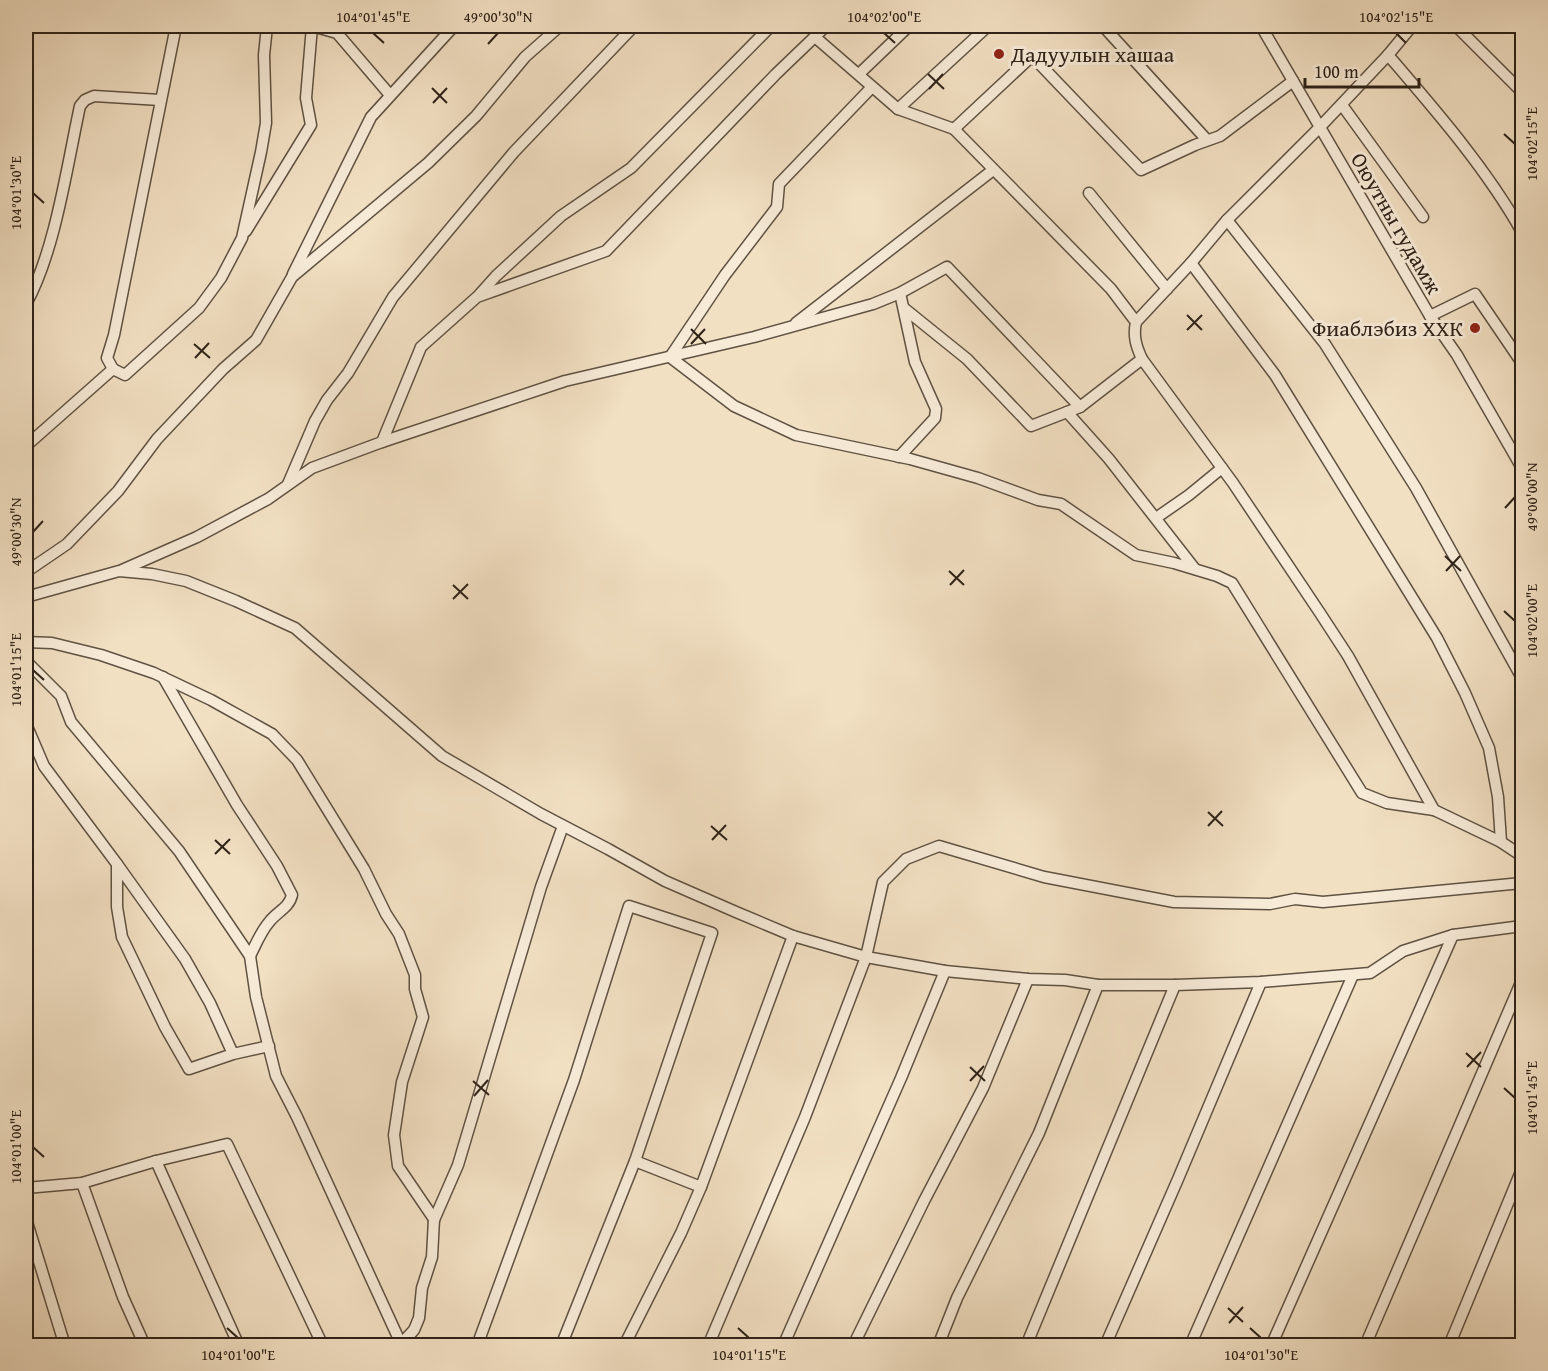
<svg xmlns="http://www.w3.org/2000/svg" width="1548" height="1371" font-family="'Gentium Book Plus',serif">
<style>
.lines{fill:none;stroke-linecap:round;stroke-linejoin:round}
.minor-casing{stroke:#5f5243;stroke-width:13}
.minor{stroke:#f7ebd8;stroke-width:10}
.ticks{fill:none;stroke:#2e2218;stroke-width:2}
.poi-dot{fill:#8f2418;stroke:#f7ebd8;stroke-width:2}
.labels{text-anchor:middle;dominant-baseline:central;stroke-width:6;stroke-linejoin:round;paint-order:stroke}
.poi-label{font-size:22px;fill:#2e2218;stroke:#f7ebd8;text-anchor:start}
.street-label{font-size:22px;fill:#2e2218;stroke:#f7ebd8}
.neatline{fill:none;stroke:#2e2218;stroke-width:2}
.ticks-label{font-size:15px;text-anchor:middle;fill:#2e2218}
</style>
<rect width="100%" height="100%" fill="#f2e0c3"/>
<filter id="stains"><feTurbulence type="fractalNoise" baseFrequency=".00333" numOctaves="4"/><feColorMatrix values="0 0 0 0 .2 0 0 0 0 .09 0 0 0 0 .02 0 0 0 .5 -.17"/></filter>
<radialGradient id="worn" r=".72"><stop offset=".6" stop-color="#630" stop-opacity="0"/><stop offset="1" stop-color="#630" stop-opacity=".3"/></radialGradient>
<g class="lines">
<!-- minor casing -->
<g class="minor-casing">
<g id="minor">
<polyline points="312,26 337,33 390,95"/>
<path d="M988 26 898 109 954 129 1111 289 1136 322C1133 336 1136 346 1142 359L1233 483 1320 613 1348 656 1434 810 1501 842 1522 856"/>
<polyline points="1103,26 1207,140"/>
<polyline points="1261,26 1430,316 1457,355 1522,468"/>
<polyline points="1456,26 1522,92"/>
<polyline points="815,37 898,109"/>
<path d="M1388 55C1436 111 1486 168 1522 232"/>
<polyline points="859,74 909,26"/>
<polyline points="872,87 779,184 777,207 725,275 670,357 734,406 796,435 910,459 978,478 1038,500 1061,504 1136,555 1174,563 1217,576 1232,583 1362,793 1387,803 1434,810"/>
<polyline points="1342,105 1423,217"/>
<polyline points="954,129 1032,56 1141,170 1195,145 1220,136 1293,81"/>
<polyline points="1089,193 1167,289"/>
<polyline points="1227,220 1325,344 1416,488 1522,678"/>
<polyline points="246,231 311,125 306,98 312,26"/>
<polyline points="1191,263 1275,375 1437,638 1465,693 1489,748 1498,797 1501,842"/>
<polyline points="293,274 371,117 454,26"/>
<polyline points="479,295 496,276 561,216 631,168 771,26"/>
<path d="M26 304C55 252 67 166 80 106L85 100 94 96 160 100"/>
<polyline points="905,309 967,359 1031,426 1080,407 1142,359"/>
<polyline points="1430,316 1475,294 1522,363"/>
<polyline points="1136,322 1191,263 1227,220 1319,128 1388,55 1412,26"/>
<polyline points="796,323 993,170"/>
<polyline points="113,369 107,358 114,335 176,26"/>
<polyline points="1067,412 1109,459 1195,569"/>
<polyline points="382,442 565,381 754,337 873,304 900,293 947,267 1080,407"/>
<polyline points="26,446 113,369 125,375 199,308 221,278 242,238 261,152 266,123 264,55 267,26"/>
<polyline points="899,457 935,418 936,409 915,362 900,293"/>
<polyline points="288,484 315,421 327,400 348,373 393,297 514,152 634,26"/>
<polyline points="1156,518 1189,495 1222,468"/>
<polyline points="122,570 197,537 268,499 312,468 382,442 421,347 477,297 606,251 776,74 826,26"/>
<polyline points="26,572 67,544 118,491 157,439 223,369 256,340 292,277 428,163 476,116 525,57 560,26"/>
<polyline points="26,597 119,571 152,574 186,581 236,601 295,628 442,756 541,814 608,849 665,881 736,912 793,936 866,957 945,971 1028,979 1065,980 1098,985 1175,985 1261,982 1370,973 1403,951 1453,935 1522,926"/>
<polyline points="26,642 52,643 101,655 154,673 211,700 272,734 297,760 364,869 386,914 399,934 415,975 415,989 423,1017 402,1082 394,1135 398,1166 434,1219 432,1257 422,1288 419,1318 414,1330 401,1344"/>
<polyline points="26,661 61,696 71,722 179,851 250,956 256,997 276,1076 297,1117 402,1346"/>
<path d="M163 677 237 805 277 866 292 895C289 908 278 911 270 921 261 931 256 944 250 956"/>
<polyline points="26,724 44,766 117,864"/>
<polyline points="233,1054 210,1003 185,959 117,864 117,907 122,937 165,1027 189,1069 233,1054 269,1046"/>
<polyline points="156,1161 239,1346"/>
<polyline points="635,1161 701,1187"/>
<polyline points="82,1183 123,1297 145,1346"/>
<polyline points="26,1188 82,1183 156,1161 227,1144 323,1346"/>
<polyline points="26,1219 65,1346"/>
<polyline points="434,1220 458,1165 541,887 563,826"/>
<polyline points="477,1346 574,1080 629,906 712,933 635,1161 561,1346"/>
<polyline points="624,1346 681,1233 701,1187 793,936"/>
<polyline points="708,1346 805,1117 866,957 883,882 906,859 939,846 1044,877 1174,902 1270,904 1295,899 1323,902 1522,883"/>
<polyline points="783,1346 901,1078 945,971"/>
<polyline points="853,1346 924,1201 983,1088 1028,979"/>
<polyline points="938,1346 957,1298 1039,1133 1098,985"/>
<polyline points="1026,1346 1175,985"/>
<polyline points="1105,1346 1178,1179 1261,982"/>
<polyline points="1190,1346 1353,975"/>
<polyline points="1271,1346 1453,935"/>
<polyline points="1365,1346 1522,980"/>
<polyline points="1449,1346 1522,1169"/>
</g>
</g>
<!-- minor -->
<use href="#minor" class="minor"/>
</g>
<!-- ticks -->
<path class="ticks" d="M373 33 384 43M884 33 895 43M1396 33 1406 43M488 44 498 33M928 74 944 89M432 88 447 103M929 89 943 74M433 103 447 88M1504 134 1515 144M33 193 44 203M1187 315 1202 330M691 329 706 344M1187 330 1202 315M194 344 210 358M691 344 705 329M195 358 209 343M1505 508 1515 497M33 532 43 521M1445 556 1461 571M949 571 964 585M1446 571 1460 556M453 585 468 599M950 585 964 570M453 599 468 584M1504 611 1515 621M33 670 44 680M1208 812 1223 826M711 826 727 840M1208 826 1222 811M215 840 230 854M712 840 726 825M215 854 230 839M1466 1053 1481 1067M970 1067 985 1081M1467 1067 1481 1052M473 1081 489 1095M970 1081 984 1066M1504 1088 1515 1098M474 1096 488 1080M33 1147 44 1157M1228 1308 1243 1322M1229 1323 1243 1307M227 1328 238 1338M738 1328 749 1338M1250 1328 1261 1338"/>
<!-- markers -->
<g class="poi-dot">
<circle cx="999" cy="54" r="6"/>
<circle cx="1475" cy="328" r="6"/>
</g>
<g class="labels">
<!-- poi labels -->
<g class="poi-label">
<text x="1011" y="54">Дадуулын хашаа</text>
<text x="1463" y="328" text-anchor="end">Фиаблэбиз ХХК</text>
</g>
<!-- street labels -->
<g class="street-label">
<text transform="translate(1397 223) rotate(60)">Оюутны гудамж</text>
</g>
</g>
<!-- margin -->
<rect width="1548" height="1371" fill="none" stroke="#f2e0c3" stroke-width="66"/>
<!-- scale -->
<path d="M1305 78v9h114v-9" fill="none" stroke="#2e2218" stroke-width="3"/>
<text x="1314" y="78" font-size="18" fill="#2e2218" stroke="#f7ebd8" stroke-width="4.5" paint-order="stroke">100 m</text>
<rect x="33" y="33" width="1482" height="1305" class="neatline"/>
<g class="ticks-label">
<text x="373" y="22">104°01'45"E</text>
<text x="498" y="22">49°00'30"N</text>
<text x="884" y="22">104°02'00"E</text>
<text x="1396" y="22">104°02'15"E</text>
<text transform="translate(1532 144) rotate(-90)" y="5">104°02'15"E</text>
<text transform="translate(16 193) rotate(-90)" y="5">104°01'30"E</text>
<text transform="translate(1532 497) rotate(-90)" y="5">49°00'00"N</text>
<text transform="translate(16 532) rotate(-90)" y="5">49°00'30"N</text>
<text transform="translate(1532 621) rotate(-90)" y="5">104°02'00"E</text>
<text transform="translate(16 670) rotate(-90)" y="5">104°01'15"E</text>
<text transform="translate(1532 1098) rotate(-90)" y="5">104°01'45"E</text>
<text transform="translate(16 1147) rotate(-90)" y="5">104°01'00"E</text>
<text x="238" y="1360">104°01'00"E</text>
<text x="749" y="1360">104°01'15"E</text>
<text x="1261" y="1360">104°01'30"E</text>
</g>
<rect width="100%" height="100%" filter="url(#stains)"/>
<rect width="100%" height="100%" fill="url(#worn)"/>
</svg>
